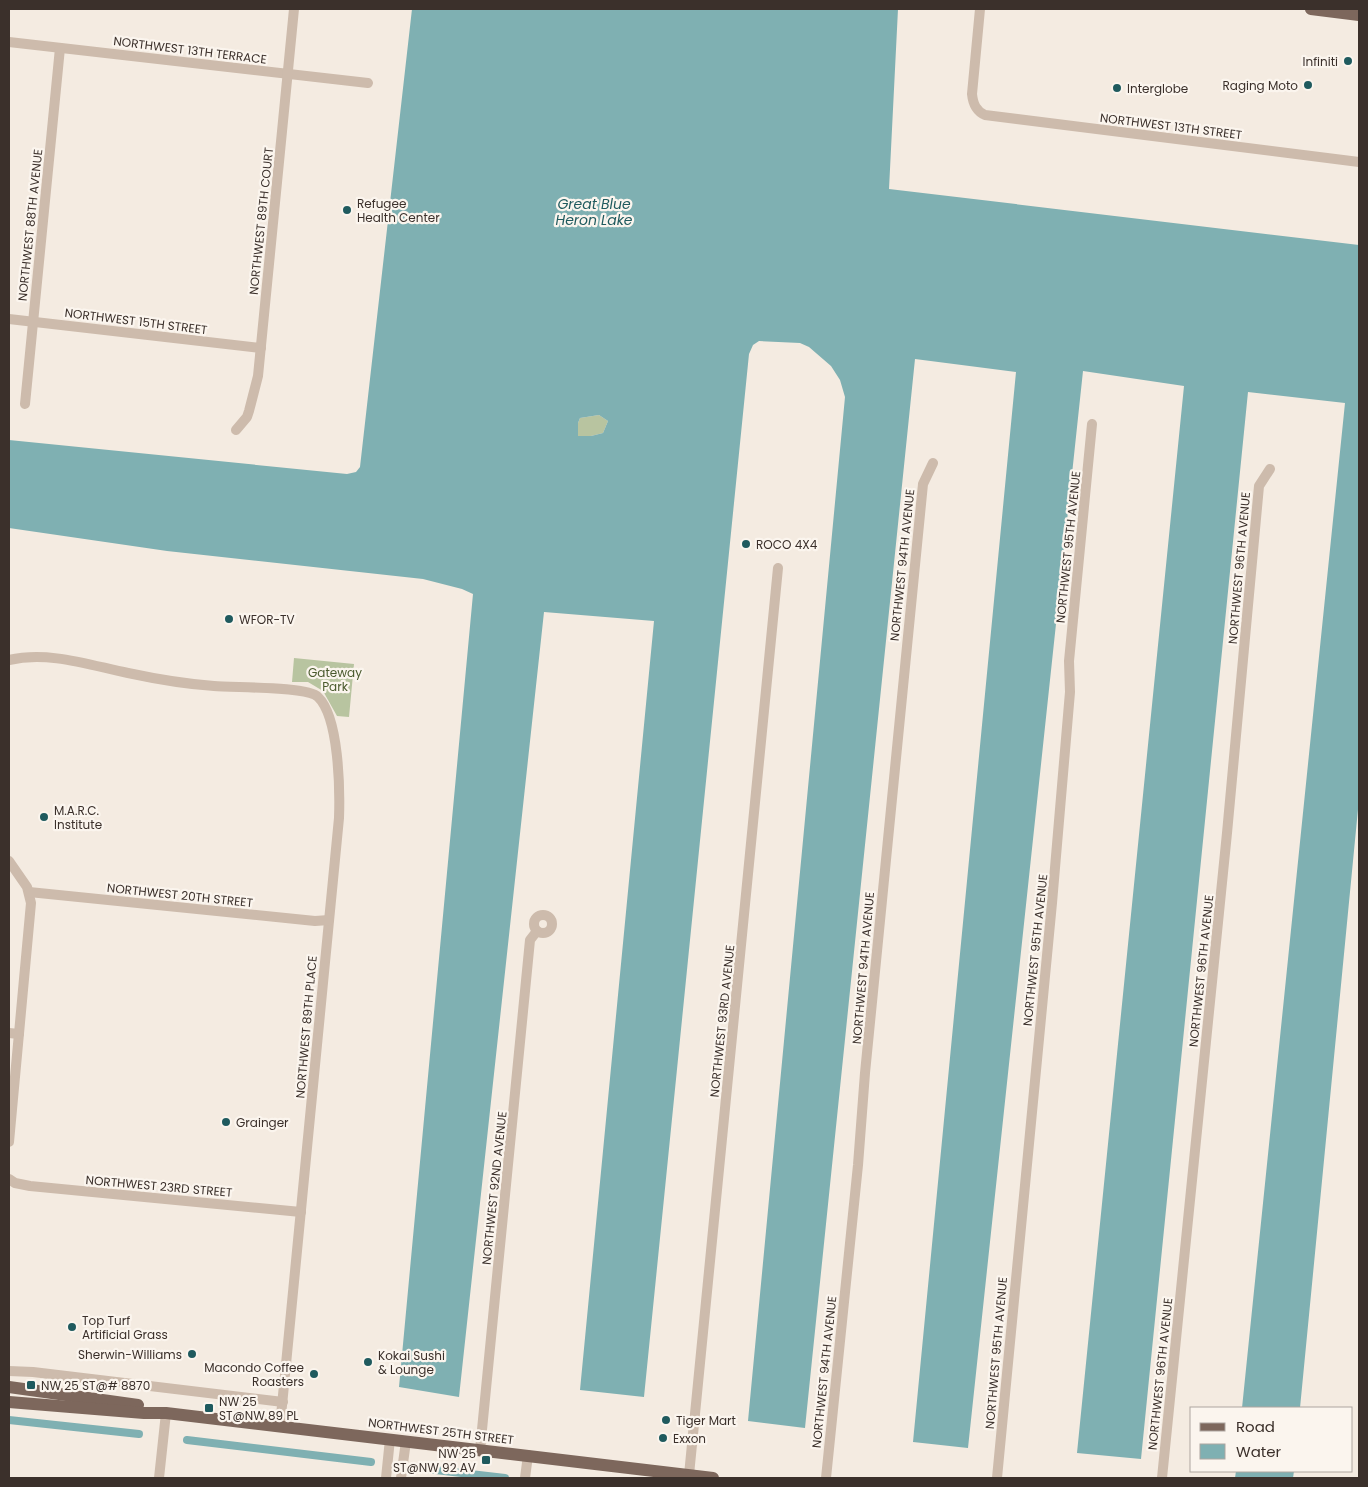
<svg xmlns="http://www.w3.org/2000/svg" width="1368" height="1487" font-family="Poppins,sans-serif">
<style>
.green{fill:#b8c4a0}
.water{fill:#7fb0b2;fill-rule:evenodd}
.lines{fill:none;stroke-linecap:round;stroke-linejoin:round}
.canal{stroke:#7fb0b2;stroke-width:8}
.minor{stroke:#cdbbac;stroke-width:10}
.major{stroke:#7d675c;stroke-width:12}
.poi-dot{fill:#1f5a5e;stroke:#fbf5ee;stroke-width:2}
.labels{text-anchor:middle;dominant-baseline:central;stroke-width:4.5;stroke-linejoin:round;paint-order:stroke}
.street-label{font-size:12px;fill:#3b302b;stroke:#fbf5ee}
.poi-label{font-size:12px;fill:#3b302b;stroke:#fbf5ee;text-anchor:start}
.park-label{font-size:12px;fill:#4a5a2e;stroke:#fbf5ee}
.water-label{font-size:14px;font-style:italic;fill:#1f5a5e;stroke:#fbf5ee}
</style>
<rect width="100%" height="100%" fill="#f4ebe1"/>
<!-- green -->
<g class="green">
<polygon points="599,415 608,421 603,433 591,436 578,436 578,423 580,418"/>
<polygon points="294,658 354,664 349,717 337,716 323,691 308,682 292,682"/>
</g>
<!-- water -->
<g class="water">
<path d="M412 9H898L889 189 1359 245V799L1300 1408H1242L1345 403 1248 392 1141 1459 1077 1453 1184 386 1083 371 968 1448 913 1442 1016 372 915 359 805 1428 748 1421 845 397 840 380 831 366 809 347 800 343 759 341 753 345 749 354 644 1397 580 1390 654 621 544 612 459 1397 399 1387 473 594 462 589 423 579 167 551 9 528V440L347 474 356 472 360 467ZM599 415 608 421 603 433 591 436H578V423L580 418Z"/>
<polygon points="1236,1471 1294,1471 1293,1478 1235,1478"/>
</g>
<g class="lines">
<!-- canal -->
<g class="canal">
<polyline points="9,1420 139,1434"/>
<polyline points="187,1440 371,1462"/>
<polyline points="418,1468 505,1478"/>
</g>
<!-- minor -->
<g class="minor">
<path d="M980 9 972 94C973 104 976 111 985 115L1359 162"/>
<polyline points="9,42 368,83"/>
<polyline points="9,319 261,348"/>
<polyline points="25,404 60,48"/>
<polyline points="236,430 247,417 249,411 258,376 294,9"/>
<path d="M9 660C49 651 89 665 128 673 156 679 185 684 214 686 233 688 307 686 318 697 339 717 340 789 339 818L280 1426"/>
<polyline points="9,861 27,887 31,903 9,1142"/>
<polyline points="29,892 315,921 329,920"/>
<circle cx="543" cy="924" r="9"/>
<polyline points="9,1033 19,1034"/>
<polyline points="9,1179 15,1183 30,1186 301,1212"/>
<polyline points="9,1371 33,1372 283,1402"/>
<polyline points="480,1450 530,940 537,931"/>
<polyline points="689,1475 778,568"/>
<polyline points="159,1478 166,1413"/>
<polyline points="386,1478 390,1439"/>
<polyline points="401,1478 406,1441"/>
<polyline points="525,1478 528,1455"/>
<polyline points="826,1478 858,1165 865,1073 922,494 923,484 933,463"/>
<polyline points="997,1478 1052,903 1070,692 1069,661 1092,424"/>
<polyline points="1162,1478 1227,833 1259,486 1270,469"/>
</g>
<!-- major -->
<g class="major">
<polyline points="1311,9 1359,15"/>
<polyline points="9,1387 138,1405"/>
<polyline points="9,1402 144,1413 166,1413 713,1478"/>
</g>
</g>
<!-- markers -->
<g class="poi-dot">
<circle cx="1348" cy="61" r="5"/>
<circle cx="1308" cy="85" r="5"/>
<circle cx="1117" cy="88" r="5"/>
<circle cx="347" cy="210" r="5"/>
<circle cx="746" cy="544" r="5"/>
<circle cx="229" cy="619" r="5"/>
<circle cx="44" cy="817" r="5"/>
<circle cx="226" cy="1122" r="5"/>
<circle cx="72" cy="1327" r="5"/>
<circle cx="192" cy="1354" r="5"/>
<circle cx="368" cy="1362" r="5"/>
<circle cx="314" cy="1374" r="5"/>
<rect x="26" y="1380" width="10" height="10" rx="2.5"/>
<rect x="204" y="1403" width="10" height="10" rx="2.5"/>
<circle cx="666" cy="1420" r="5"/>
<circle cx="663" cy="1438" r="5"/>
<rect x="481" y="1455" width="10" height="10" rx="2.5"/>
</g>
<g class="labels">
<!-- street labels -->
<g class="street-label">
<text transform="translate(190 50) rotate(7)">NORTHWEST 13TH TERRACE</text>
<text transform="translate(1171 126) rotate(7)">NORTHWEST 13TH STREET</text>
<text transform="translate(261 221) rotate(-84)">NORTHWEST 89TH COURT</text>
<text transform="translate(30 225) rotate(-84)">NORTHWEST 88TH AVENUE</text>
<text transform="translate(136 321) rotate(7)">NORTHWEST 15TH STREET</text>
<text transform="translate(1068 547) rotate(-84)">NORTHWEST 95TH AVENUE</text>
<text transform="translate(902 565) rotate(-84)">NORTHWEST 94TH AVENUE</text>
<text transform="translate(1239 568) rotate(-85)">NORTHWEST 96TH AVENUE</text>
<text transform="translate(180 895) rotate(6)">NORTHWEST 20TH STREET</text>
<text transform="translate(1035 950) rotate(-84)">NORTHWEST 95TH AVENUE</text>
<text transform="translate(863 968) rotate(-85)">NORTHWEST 94TH AVENUE</text>
<text transform="translate(1201 971) rotate(-84)">NORTHWEST 96TH AVENUE</text>
<text transform="translate(722 1021) rotate(-84)">NORTHWEST 93RD AVENUE</text>
<text transform="translate(306 1027) rotate(-85)">NORTHWEST 89TH PLACE</text>
<text transform="translate(159 1186) rotate(5)">NORTHWEST 23RD STREET</text>
<text transform="translate(494 1188) rotate(-84)">NORTHWEST 92ND AVENUE</text>
<text transform="translate(996 1353) rotate(-85)">NORTHWEST 95TH AVENUE</text>
<text transform="translate(824 1372) rotate(-84)">NORTHWEST 94TH AVENUE</text>
<text transform="translate(1160 1374) rotate(-84)">NORTHWEST 96TH AVENUE</text>
<text transform="translate(441 1431) rotate(7)">NORTHWEST 25TH STREET</text>
</g>
<!-- poi labels -->
<g class="poi-label">
<text x="1338" y="61" text-anchor="end">Infiniti</text>
<text x="1298" y="85" text-anchor="end">Raging Moto</text>
<text x="1127" y="88">Interglobe</text>
<text x="357" y="203">Refugee<tspan x="357" dy="14">Health Center</tspan></text>
<text x="756" y="544">ROCO 4X4</text>
<text x="239" y="619">WFOR-TV</text>
<text x="54" y="810">M.A.R.C.<tspan x="54" dy="14">Institute</tspan></text>
<text x="236" y="1122">Grainger</text>
<text x="82" y="1320">Top Turf<tspan x="82" dy="14">Artificial Grass</tspan></text>
<text x="182" y="1354" text-anchor="end">Sherwin-Williams</text>
<text x="378" y="1355">Kokai Sushi<tspan x="378" dy="14">&amp; Lounge</tspan></text>
<text x="304" y="1367" text-anchor="end">Macondo Coffee<tspan x="304" dy="14">Roasters</tspan></text>
<text x="41" y="1385">NW 25 ST@# 8870</text>
<text x="219" y="1401">NW 25<tspan x="219" dy="14">ST@NW 89 PL</tspan></text>
<text x="676" y="1420">Tiger Mart</text>
<text x="673" y="1438">Exxon</text>
<text x="476" y="1453" text-anchor="end">NW 25<tspan x="476" dy="14">ST@NW 92 AV</tspan></text>
</g>
<!-- park labels -->
<g class="park-label">
<text x="335" y="672">Gateway<tspan x="335" dy="14">Park</tspan></text>
</g>
<!-- water labels -->
<g class="water-label">
<text x="594" y="204">Great Blue<tspan x="594" dy="16">Heron Lake</tspan></text>
</g>
</g>
<!-- border -->
<rect width="1368" height="1487" fill="none" stroke="#3b302b" stroke-width="20"/>
<!-- legend -->
<rect x="1190" y="1407" width="162" height="65" fill="#fbf5ee" stroke="#aea6a0"/>
<rect x="1200" y="1423" width="25" height="8" fill="#7d675c" stroke="#aea6a0"/>
<text x="1236" y="1432" font-size="15" fill="#3b302b">Road</text>
<rect x="1200" y="1444" width="25" height="15" fill="#7fb0b2" stroke="#aea6a0"/>
<text x="1236" y="1457" font-size="15" fill="#3b302b">Water</text>
</svg>
